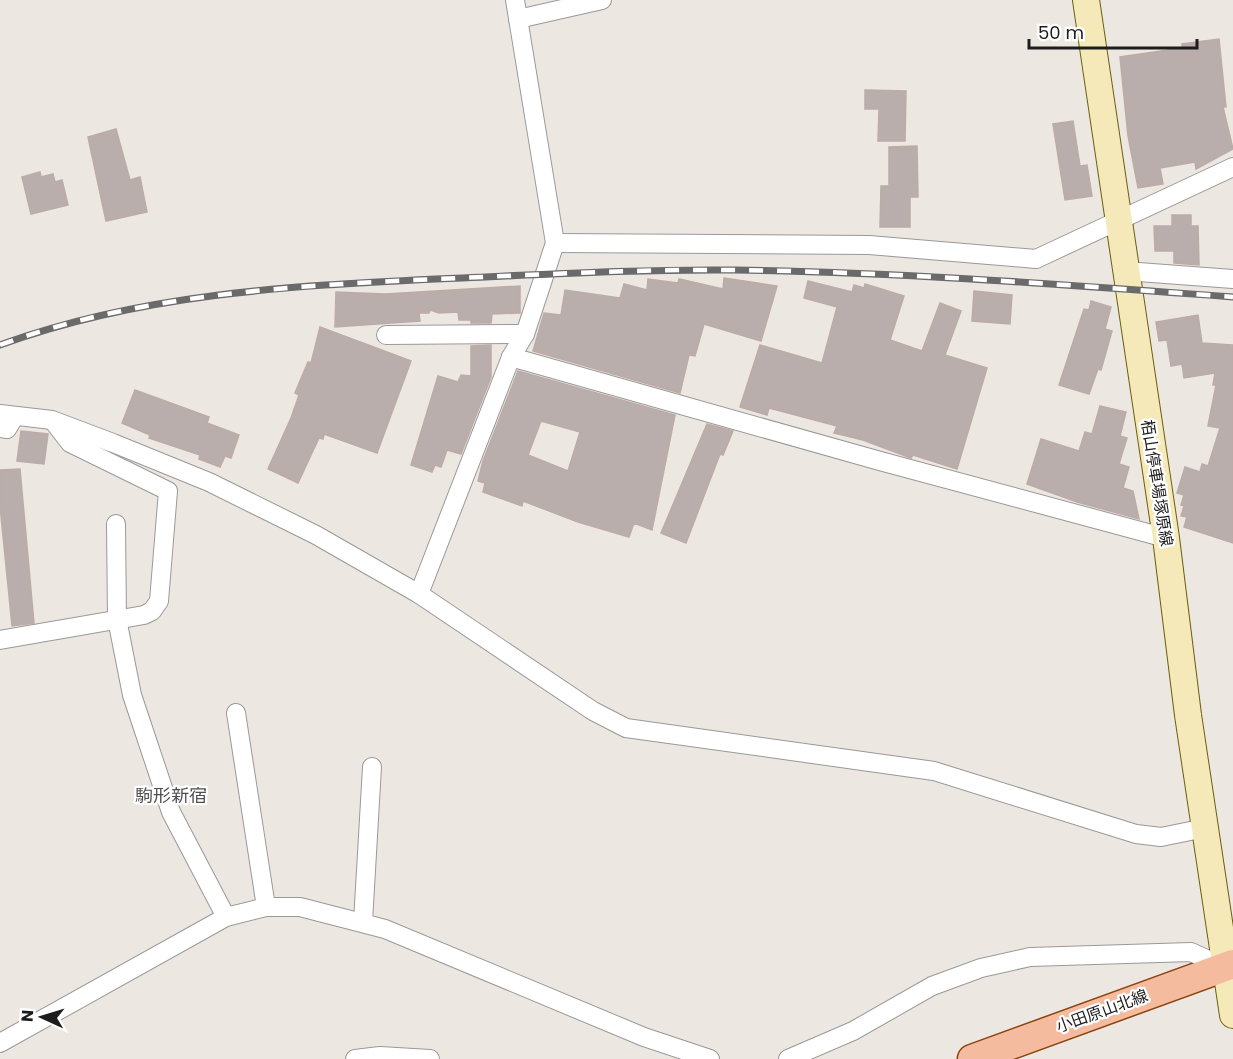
<svg xmlns="http://www.w3.org/2000/svg" width="1233" height="1059" font-family="Poppins,'Noto Sans JP',sans-serif">
<style>
.building{fill:#b9aeac;stroke:#bdaba6;stroke-width:1.5;fill-rule:evenodd}
.lines{fill:none;stroke-linecap:round;stroke-linejoin:round}
.street-casing{stroke:#999;stroke-width:20}
.secondary-casing{stroke:#6a5e0c;stroke-width:28}
.primary-casing{stroke:#8a410a;stroke-width:31}
.street{stroke:#fff;stroke-width:18}
.secondary{stroke:#f5e9b9;stroke-width:26}
.primary{stroke:#f5bb9f;stroke-width:28}
.rail-casing{stroke:#6a6a6a;stroke-width:7}
.rail{stroke:#fff;stroke-width:4.5;stroke-dasharray:14;stroke-linecap:butt}
.labels{text-anchor:middle;dominant-baseline:central;stroke-width:4.5;stroke-linejoin:round;paint-order:stroke}
.street-label{font-size:16px;fill:#1c1c1c;stroke:#fff}
.neighbourhood-label{font-size:18px;fill:#4f4f4f;stroke:#fff}
</style>
<rect width="100%" height="100%" fill="#ede7e2"/>
<!-- building -->
<g class="building">
<polygon points="1219,39 1226,107 1223,107 1233,149 1196,169 1195,162 1160,168 1163,184 1138,188 1128,136 1120,57 1182,48 1182,44"/>
<polygon points="865,90 906,91 905,141 878,141 879,109 865,109"/>
<polygon points="1073,121 1080,166 1087,165 1092,196 1065,200 1053,124"/>
<polygon points="116,129 130,180 140,177 147,212 106,221 88,137"/>
<polygon points="917,146 918,197 910,197 910,227 880,227 881,186 889,186 889,147"/>
<polygon points="40,172 41,177 53,174 55,182 62,180 68,205 31,214 22,177"/>
<polygon points="1172,215 1191,215 1191,226 1198,226 1199,265 1174,263 1174,251 1155,251 1154,226 1172,226"/>
<polygon points="724,278 777,286 761,341 704,324 695,356 689,355 680,393 533,351 544,313 561,315 565,290 620,298 624,284 647,290 648,279 678,283 679,279 723,289"/>
<polygon points="808,281 852,292 854,285 864,288 865,284 904,296 890,340 922,351 940,303 961,311 945,355 987,368 957,469 913,455 911,458 863,440 834,433 837,426 769,408 767,415 740,407 760,345 822,363 837,307 804,298"/>
<polygon points="520,286 520,313 492,314 491,323 471,323 471,320 459,320 458,312 439,313 430,310 429,313 419,313 420,321 335,327 336,292 385,294"/>
<polygon points="974,291 1012,295 1010,324 972,321"/>
<polygon points="1091,301 1111,307 1105,329 1112,331 1101,370 1098,369 1089,394 1059,385 1084,309 1089,310"/>
<polygon points="1198,315 1202,343 1233,345 1233,543 1184,527 1187,517 1181,516 1184,506 1181,505 1184,495 1177,493 1185,467 1200,472 1202,464 1208,466 1220,428 1208,426 1216,385 1213,385 1215,373 1184,378 1182,364 1171,366 1167,340 1159,341 1156,322"/>
<polygon points="320,327 411,361 377,453 324,434 323,439 319,438 298,483 268,469 291,418 299,395 295,393 308,362 311,363"/>
<polygon points="491,345 491,377 461,454 447,450 441,467 435,465 432,472 411,465 438,376 458,382 461,375 471,376 471,346"/>
<path d="M518 371 675 415 652 530 634 523 629 537 578 522 523 501 522 506 483 492 485 483 478 481 483 461ZM541 421 580 432 568 471 528 455Z"/>
<polygon points="135,390 209,417 207,423 239,435 231,458 225,456 220,467 199,459 200,455 149,438 150,435 122,423"/>
<polygon points="1100,406 1126,412 1120,436 1127,438 1119,464 1129,467 1123,488 1133,491 1139,519 1077,502 1027,484 1041,439 1079,451 1085,432 1092,434"/>
<polygon points="707,424 733,431 723,455 720,454 686,543 661,533"/>
<polygon points="21,431 48,434 44,464 17,461"/>
<polygon points="20,469 34,623 12,626 0,506 0,470"/>
</g>
<g class="lines">
<!-- street casing -->
<g class="street-casing">
<g id="street">
<polyline points="518,19 602,0"/>
<polyline points="555,243 869,245 1036,259 1233,167"/>
<polyline points="1125,271 1233,279"/>
<polyline points="386,335 525,334"/>
<polyline points="511,357 880,461 1166,538"/>
<polyline points="0,414 52,420 113,443 209,482 316,535 419,594 593,711 626,728 934,771 1136,834 1161,837 1205,828"/>
<polyline points="0,428 7,429 15,416"/>
<polyline points="116,524 117,619 132,695 171,812 226,917"/>
<polyline points="419,594 511,357 525,334 555,243 515,0"/>
<polyline points="0,640 144,615 152,611 159,601 168,491 70,443 53,421"/>
<polyline points="236,713 266,907"/>
<polyline points="363,922 372,767"/>
<polyline points="0,1043 226,917 266,907 300,907 385,929 644,1037 710,1059"/>
<polyline points="355,1059 380,1056 430,1059"/>
<polyline points="788,1059 853,1031 932,986 981,968 1030,957 1191,952 1224,967"/>
</g>
</g>
<!-- secondary casing -->
<g class="secondary-casing">
<polyline id="secondary" points="1086,0 1166,538 1188,715 1233,1015"/>
</g>
<!-- primary casing -->
<g class="primary-casing">
<polyline id="primary" points="972,1059 1233,964"/>
</g>
<!-- street -->
<use href="#street" class="street"/>
<!-- secondary -->
<use href="#secondary" class="secondary"/>
<!-- primary -->
<use href="#primary" class="primary"/>
<!-- rail casing -->
<g class="rail-casing">
<path id="rail" d="M0 345C140 294 288 286 436 279 535 275 635 269 735 270 901 272 1068 285 1233 297"/>
</g>
<!-- rail -->
<use href="#rail" class="rail"/>
</g>
<g class="labels">
<!-- street labels -->
<g class="street-label">
<text transform="translate(1157 483) rotate(81)">栢山停車場塚原線</text>
<text transform="translate(1102 1011) rotate(-20)">小田原山北線</text>
</g>
<!-- neighbourhood labels -->
<g class="neighbourhood-label">
<text x="171" y="795">駒形新宿</text>
</g>
</g>
<!-- north arrow -->
<g transform="translate(42 1017) rotate(274)" stroke="#ffffff" stroke-width="4.5" paint-order="stroke">
<path d="M0-4.5L10 22L0 15L-10 22Z" fill="#1c1c1c"/>
<text y="-9" font-size="16" font-weight="bold" text-anchor="middle" fill="#1c1c1c">N</text>
</g>
<!-- scale -->
<path d="M1029 39v9h168v-9" fill="none" stroke="#1c1c1c" stroke-width="3"/>
<text x="1038" y="39" font-size="18" fill="#1c1c1c" stroke="#ffffff" stroke-width="4.5" paint-order="stroke">50 m</text>
</svg>
